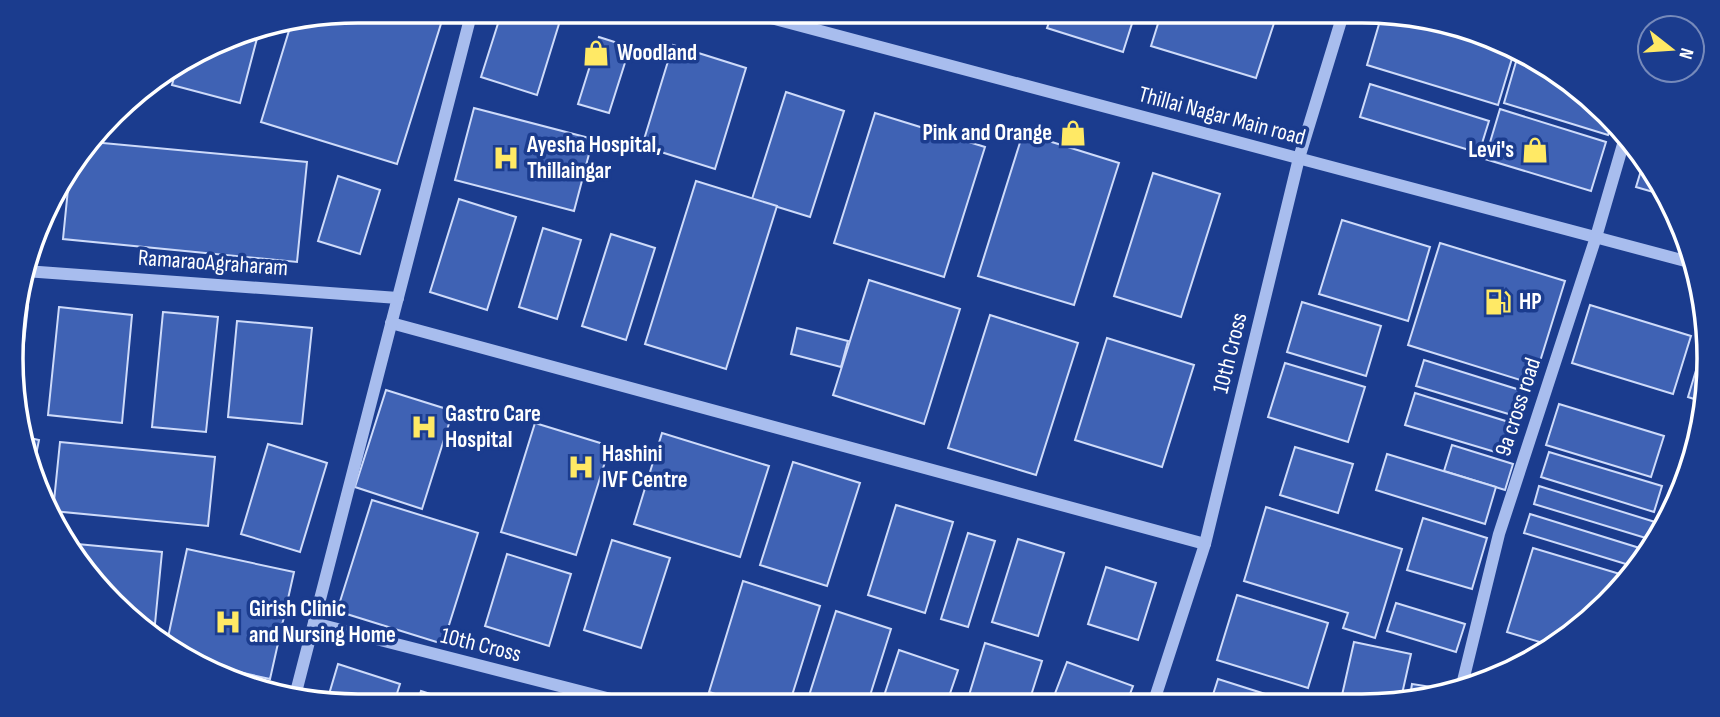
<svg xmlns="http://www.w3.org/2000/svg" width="1720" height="717" font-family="'Sofia Sans Condensed',sans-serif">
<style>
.building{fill:#3f62b4;stroke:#cedbfa;stroke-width:2}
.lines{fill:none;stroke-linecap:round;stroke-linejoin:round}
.minor{stroke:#a8bdee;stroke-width:12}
.labels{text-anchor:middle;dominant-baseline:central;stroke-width:7;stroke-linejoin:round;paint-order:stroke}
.poi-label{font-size:23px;font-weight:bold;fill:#fff;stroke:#1b3c8e;text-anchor:start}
.street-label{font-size:23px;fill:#fff;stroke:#1b3c8e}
.rim{fill:none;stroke:#fff;stroke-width:3.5}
</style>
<rect width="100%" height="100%" fill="#1b3c8e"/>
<!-- building -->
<g class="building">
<polygon points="358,10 445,11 397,164 261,122 292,21"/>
<polygon points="502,11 563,11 537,95 481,77"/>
<polygon points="994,11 1032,11 1029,21"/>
<polygon points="1053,11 1136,11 1123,52 1047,28"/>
<polygon points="1162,11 1278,11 1256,78 1151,46"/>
<polygon points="1382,14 1474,29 1514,52 1498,105 1367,65"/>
<polygon points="260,27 240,103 172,85 176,70 246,29"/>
<polygon points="599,37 630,47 609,113 578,104"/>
<polygon points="673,45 746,68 715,169 642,146"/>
<polygon points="1518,55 1591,97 1612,124 1608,135 1504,103"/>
<polygon points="1370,84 1489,121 1479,153 1360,117"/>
<polygon points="786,92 844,111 810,217 752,199"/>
<polygon points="474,108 593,139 574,211 455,180"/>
<polygon points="1500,109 1606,142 1591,191 1485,159"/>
<polygon points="875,113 985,147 944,277 834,243"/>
<polygon points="1023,133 1119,163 1074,305 978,276"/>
<polygon points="92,142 307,162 297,262 63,239 70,169"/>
<polygon points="1643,164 1667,196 1636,187"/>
<polygon points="1153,173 1220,194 1181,317 1114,296"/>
<polygon points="338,176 380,190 360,254 318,241"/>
<polygon points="696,181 777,206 726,369 645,344"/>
<polygon points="459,199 516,217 487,310 430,292"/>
<polygon points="1342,220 1430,247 1408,321 1319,294"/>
<polygon points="543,228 581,240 557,319 519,307"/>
<polygon points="611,234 655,248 626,340 582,326"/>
<polygon points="1440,243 1565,281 1533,384 1408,345"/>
<polygon points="869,280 960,309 924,424 833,395"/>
<polygon points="1302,302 1381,326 1366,376 1287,352"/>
<polygon points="17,305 28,306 17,407 14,404"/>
<polygon points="1590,305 1691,336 1673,394 1572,363"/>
<polygon points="59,307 132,315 122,423 48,415"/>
<polygon points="163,312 218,317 206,432 152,427"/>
<polygon points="990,315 1078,343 1036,475 948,448"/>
<polygon points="237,321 312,328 302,424 228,417"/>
<polygon points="797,328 848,341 841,367 791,354"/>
<polygon points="1706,337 1709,338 1700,401 1688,397"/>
<polygon points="1107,338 1194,365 1162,467 1075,440"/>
<polygon points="1424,360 1523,391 1515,416 1416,386"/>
<polygon points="1285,363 1365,387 1348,442 1268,417"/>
<polygon points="386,390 453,411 422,509 355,487"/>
<polygon points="1415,393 1512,423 1502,454 1405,425"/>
<polygon points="1559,404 1664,436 1651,477 1546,445"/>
<polygon points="535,423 610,446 576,555 501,532"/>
<polygon points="662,433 769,466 740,557 634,524"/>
<polygon points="25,437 39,440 34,465"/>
<polygon points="1695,439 1691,469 1686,468"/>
<polygon points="60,442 215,457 208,526 53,511"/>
<polygon points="268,444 327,463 300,552 241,534"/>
<polygon points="1452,445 1513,464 1505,490 1444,471"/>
<polygon points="1295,447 1353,464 1338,513 1280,495"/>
<polygon points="1549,452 1662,486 1654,512 1541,477"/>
<polygon points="1387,454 1496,487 1485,524 1376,490"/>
<polygon points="793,462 860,483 827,586 760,565"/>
<polygon points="1539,486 1655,522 1649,539 1534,504"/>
<polygon points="372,500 478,533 443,644 337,611"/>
<polygon points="896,505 953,522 925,613 868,595"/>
<polygon points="1266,507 1402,549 1375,638 1343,628 1348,613 1244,581"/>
<polygon points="1530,514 1646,550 1642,563 1639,568 1524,533"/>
<polygon points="1423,518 1487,538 1472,589 1407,570"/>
<polygon points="968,533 995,541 968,627 941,619"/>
<polygon points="1018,539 1064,553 1038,636 992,622"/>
<polygon points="612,540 670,558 641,648 584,630"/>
<polygon points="77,544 162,552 154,634 129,620 76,556"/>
<polygon points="1533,548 1630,577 1574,634 1553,646 1507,632"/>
<polygon points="187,549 294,572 270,679 207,665 167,642"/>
<polygon points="507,554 571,574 549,646 485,626"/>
<polygon points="1106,567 1156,583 1138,640 1088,624"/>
<polygon points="743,581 820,606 789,705 751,705 709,692"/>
<polygon points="1237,595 1328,623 1308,688 1217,660"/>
<polygon points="1396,603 1465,624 1456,652 1387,631"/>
<polygon points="836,611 891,629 867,705 806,705"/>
<polygon points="1354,642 1411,654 1400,703 1340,704"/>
<polygon points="985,643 1042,661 1028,705 966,705"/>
<polygon points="899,650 958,670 946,705 881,705"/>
<polygon points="1067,662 1133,686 1126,704 1051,704"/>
<polygon points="338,664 400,684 393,706 358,706 327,701"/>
<polygon points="1218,679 1297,704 1210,704"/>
<polygon points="1412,684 1451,690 1451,692 1409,703"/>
<polygon points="421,691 467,706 416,706"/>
</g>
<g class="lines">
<!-- minor -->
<g class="minor">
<polyline points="745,11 1689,262"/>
<polyline points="25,271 398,298"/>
<polyline points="391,323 1205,544"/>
<polyline points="314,623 638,706"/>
<polyline points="1461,689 1499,534 1596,237 1624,141"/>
<polyline points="295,696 472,11"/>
<polyline points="1153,704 1205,544 1299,158 1344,11"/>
</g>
</g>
<!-- icons -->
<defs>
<g id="shop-bare" transform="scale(2.1)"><path d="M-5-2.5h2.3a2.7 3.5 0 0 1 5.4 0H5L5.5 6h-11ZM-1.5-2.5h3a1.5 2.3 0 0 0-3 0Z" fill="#ffe965" stroke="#1b3c8e" stroke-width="2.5" paint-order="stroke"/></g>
<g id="hospital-bare" transform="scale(2.1)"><path d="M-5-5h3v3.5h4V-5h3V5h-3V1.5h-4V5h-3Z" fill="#ffe965" stroke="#1b3c8e" stroke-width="2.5" paint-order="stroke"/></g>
<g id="fuel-bare" transform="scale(2.1)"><path d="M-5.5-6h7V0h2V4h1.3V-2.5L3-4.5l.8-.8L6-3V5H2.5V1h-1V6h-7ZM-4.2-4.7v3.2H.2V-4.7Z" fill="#ffe965" stroke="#1b3c8e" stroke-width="2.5" paint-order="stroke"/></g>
</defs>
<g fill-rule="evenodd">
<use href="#shop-bare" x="596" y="53"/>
<use href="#shop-bare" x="1073" y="133"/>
<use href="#shop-bare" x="1535" y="150"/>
<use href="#hospital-bare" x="506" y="158"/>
<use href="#fuel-bare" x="1498" y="302"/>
<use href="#hospital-bare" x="424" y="427"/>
<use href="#hospital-bare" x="581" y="467"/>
<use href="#hospital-bare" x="228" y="622"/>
</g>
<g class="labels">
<!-- poi labels -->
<g class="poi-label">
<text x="617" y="53">Woodland</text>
<text x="1052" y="133" text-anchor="end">Pink and Orange</text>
<text x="527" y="145">Ayesha Hospital,<tspan x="527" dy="26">Thillaingar</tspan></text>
<text x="1514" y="150" text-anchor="end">Levi's</text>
<text x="1519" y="302">HP</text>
<text x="445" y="414">Gastro Care<tspan x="445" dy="26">Hospital</tspan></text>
<text x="602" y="454">Hashini<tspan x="602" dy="26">IVF Centre</tspan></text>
<text x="249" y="609">Girish Clinic<tspan x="249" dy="26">and Nursing Home</tspan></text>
</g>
<!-- street labels -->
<g class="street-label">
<text transform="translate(1222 116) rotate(15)">Thillai Nagar Main road</text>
<text transform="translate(213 263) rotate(4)">RamaraoAgraharam</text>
<text transform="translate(1230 353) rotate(-76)">10th Cross</text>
<text transform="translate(1518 407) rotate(-72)">9a cross road</text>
<text transform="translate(481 645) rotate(14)">10th Cross</text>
</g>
</g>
<!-- crop -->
<path d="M0 0H1720V717H0ZM358 23H1362A335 335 0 0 1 1697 358V359A335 335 0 0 1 1362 694H358A335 335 0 0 1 23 359V358A335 335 0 0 1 358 23Z" fill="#1b3c8e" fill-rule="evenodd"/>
<path class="rim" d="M358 23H1362A335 335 0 0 1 1697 358V359A335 335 0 0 1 1362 694H358A335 335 0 0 1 23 359V358A335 335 0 0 1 358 23Z"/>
<!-- north arrow -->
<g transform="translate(1671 49) rotate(107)"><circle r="33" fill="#1b3c8e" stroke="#768abb" stroke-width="2"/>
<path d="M0-5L12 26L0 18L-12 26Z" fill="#ffe965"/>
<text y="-10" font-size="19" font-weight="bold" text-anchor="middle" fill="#ffffff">N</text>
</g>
</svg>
